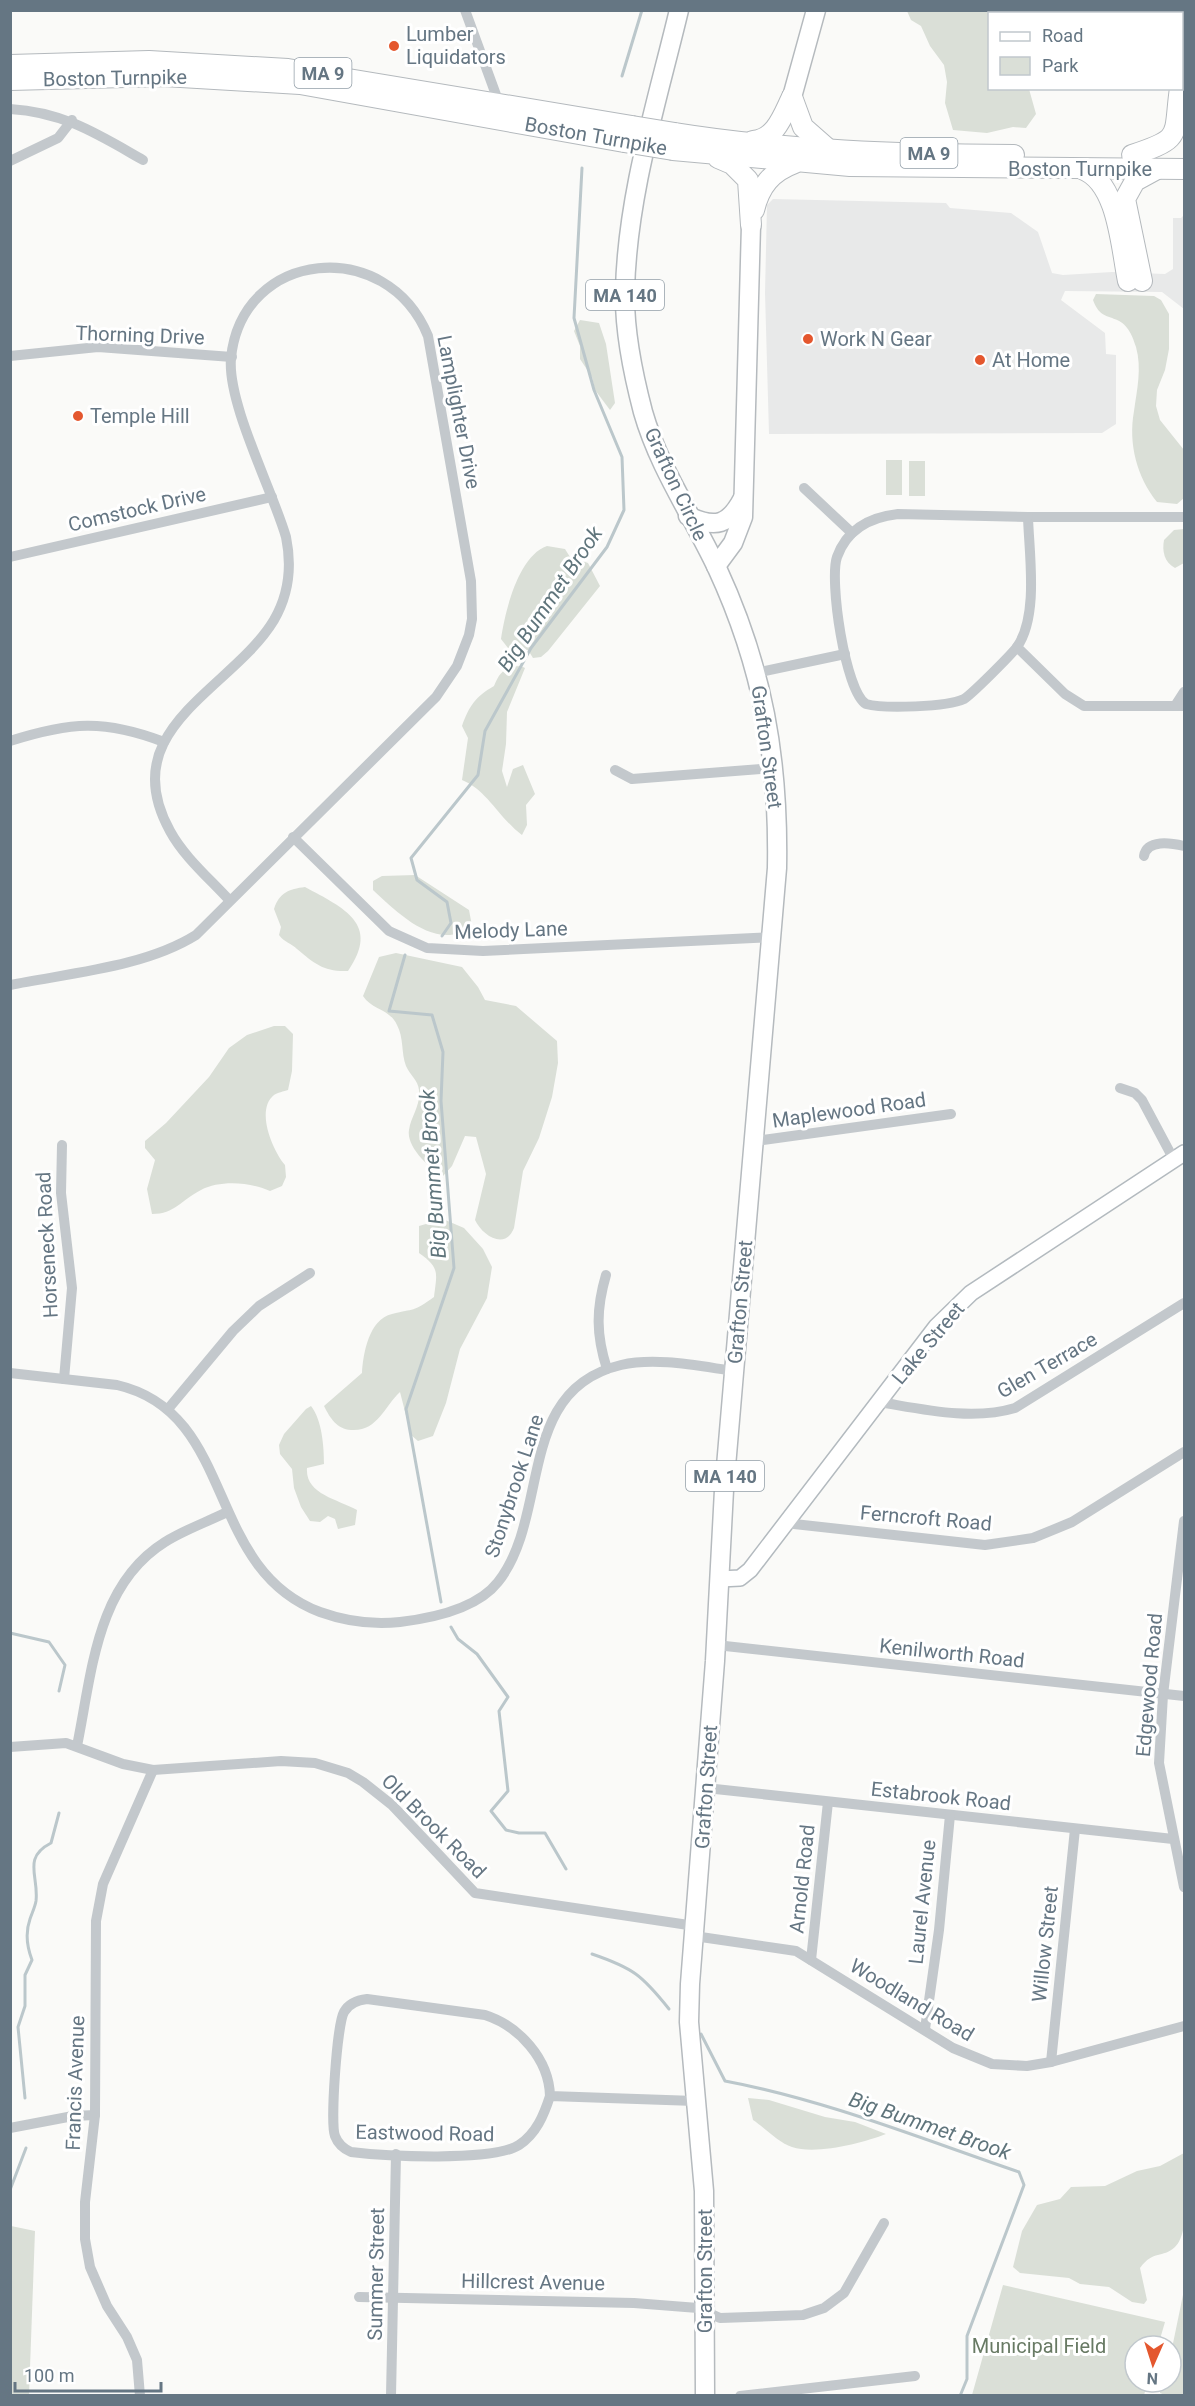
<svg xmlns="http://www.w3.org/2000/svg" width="1195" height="2406" font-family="Roboto,sans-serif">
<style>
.built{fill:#e8e9e9}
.green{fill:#dadfd7}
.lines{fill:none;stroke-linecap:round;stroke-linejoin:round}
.stream{stroke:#bbc7cb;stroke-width:3}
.secondary-casing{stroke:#b3babf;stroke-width:18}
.primary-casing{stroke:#b5babe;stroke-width:21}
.highway-casing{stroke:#b4b9bd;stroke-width:22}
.street{stroke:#c3c8cc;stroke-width:10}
.secondary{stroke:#fff;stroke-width:15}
.primary{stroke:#fff;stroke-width:18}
.highway{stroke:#fff;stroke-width:20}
.highway-bridge-casing{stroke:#b4b9bd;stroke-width:22;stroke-linecap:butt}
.highway-bridge{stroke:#fff;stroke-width:20}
.poi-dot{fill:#e4572e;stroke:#fff;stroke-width:2}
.labels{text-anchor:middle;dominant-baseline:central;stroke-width:6;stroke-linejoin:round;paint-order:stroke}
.shield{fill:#fff;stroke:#939fa8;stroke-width:1.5}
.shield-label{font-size:18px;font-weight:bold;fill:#657683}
.poi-label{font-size:20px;fill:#657683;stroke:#fff;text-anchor:start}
.street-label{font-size:20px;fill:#657683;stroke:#fff}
.park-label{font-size:20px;fill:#687a64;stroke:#fff}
.water-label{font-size:21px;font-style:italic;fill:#60757c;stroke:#fff}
</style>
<rect width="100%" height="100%" fill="#fafaf8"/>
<!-- built -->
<polygon class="built" points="773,199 946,203 950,208 1011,213 1038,232 1052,273 1063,275 1112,272 1165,274 1173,269 1173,218 1181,218 1184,215 1184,309 1162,292 1065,291 1061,300 1105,333 1106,354 1116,355 1116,424 1102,433 769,434 765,293 767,205"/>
<!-- green -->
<g class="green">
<polygon points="985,10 991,13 990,88 1029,89 1036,114 1026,128 1013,127 987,133 953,130 945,103 947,82 944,65 930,46 921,26 911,20 907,11"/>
<path d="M1096 294 1154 296 1161 300 1169 314V349L1165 370 1157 390 1156 406 1160 420 1184 450V498L1177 504 1157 502C1137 477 1128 444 1134 411 1137 390 1142 368 1136 347 1124 305 1103 329 1093 300Z"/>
<polygon points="580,320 599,323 606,344 615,403 610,410 595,390 592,377 580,359 580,346 574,331"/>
<rect x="886" y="460" width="16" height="35"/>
<rect x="909" y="461" width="16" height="35"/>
<path d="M1184 529V563L1175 568C1164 562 1162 551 1164 540L1174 530Z"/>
<path d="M547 546 565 549 570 557 588 563 600 586 548 651 541 657 533 658 528 650 508 648 501 639C505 612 518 556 547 546Z"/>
<path d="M521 666 525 668 507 712 506 744 502 771 507 787 513 769 523 765 535 794 526 805 527 825 522 835C499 818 487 790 462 780L468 738 462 726C469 706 476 696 494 686 500 671 505 667 521 666Z"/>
<path d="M415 875 469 910 472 926C437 953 398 913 373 890V881L382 876Z"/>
<path d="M305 887C344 908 381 924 348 971 324 972 315 964 297 949 291 943 285 943 279 935L281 927 274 909C279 893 289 889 305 887Z"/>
<path d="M396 953 462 967 478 987 485 1000 516 1006 557 1041 558 1063 552 1097 539 1138 523 1171 514 1228C505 1251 482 1235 475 1220L486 1174 476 1137 465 1136 452 1166 443 1176C430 1169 406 1147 409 1130 411 1116 421 1105 419 1090 418 1080 410 1075 406 1066 401 1053 404 1038 397 1025 390 1009 372 1010 363 996L379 957Z"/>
<path d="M274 1026H285L293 1034 292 1071 288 1090C284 1091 277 1093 274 1095 255 1110 273 1151 285 1165L286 1177 282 1186 270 1191C250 1182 220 1180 201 1190 181 1200 175 1214 152 1214L147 1189 155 1160 145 1148V1141L166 1123 209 1077 229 1048 247 1035Z"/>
<path d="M443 1219 464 1228 483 1249 492 1267 487 1298 460 1349 446 1403 433 1436 418 1441 411 1435 400 1392C384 1407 377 1432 351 1430 337 1429 330 1418 324 1406L362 1373C363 1354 369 1319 392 1314 415 1308 412 1313 434 1297 437 1272 440 1268 419 1253V1226Z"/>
<path d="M311 1406C322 1420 324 1446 324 1464L307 1468C305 1494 337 1499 357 1510L355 1525 338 1529 335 1519 328 1516 320 1522 310 1521 301 1507 294 1488 292 1469 280 1454 279 1445 284 1434 306 1409Z"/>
<path d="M748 2098 769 2100 825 2117 855 2122 886 2134C863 2143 816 2155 792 2147 779 2143 765 2128 753 2120Z"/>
<path d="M1184 2153C1185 2175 1191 2232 1175 2247 1162 2259 1154 2249 1140 2268L1147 2300 1144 2304 1132 2302 1109 2287 1080 2284 1069 2278 1020 2273 1013 2267 1022 2231 1037 2205 1060 2199 1071 2187 1105 2186 1137 2171 1160 2166Z"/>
<polygon points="11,2226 35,2231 29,2395 11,2395"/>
<polygon points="1003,2285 1165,2322 1158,2346 1135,2346 1135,2382 1148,2382 1144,2395 972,2395"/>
<polygon points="1184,2290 1184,2395 1165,2395 1160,2393 1159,2384 1171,2382 1171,2353"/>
</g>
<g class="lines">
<!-- stream -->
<g class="stream">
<polyline points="622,76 642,10"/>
<polyline points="442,936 451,923 447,902 417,880 411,858 478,775 485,731 531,648 607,547 624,510 622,457 594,390 574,318 582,168"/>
<polyline points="405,955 389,1011 432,1015 443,1052 441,1101 454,1268 406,1409 441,1602"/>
<polyline points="451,1627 458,1639 477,1654 508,1697 499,1711 508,1791 491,1811 506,1830 519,1833 545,1833 566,1869"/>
<polyline points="10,1633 49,1642 65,1665 59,1691"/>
<path d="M592 1954C633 1968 642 1975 669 2009"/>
<path d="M701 2034 725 2081C826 2100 922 2139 1019 2172L1024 2185 967 2336V2379L960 2396"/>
<path d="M25 2098 18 2027 25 2006V1975L32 1960C27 1947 25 1933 30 1919 32 1913 35 1907 36 1901 39 1876 22 1858 51 1843L59 1813"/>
<polyline points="10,2190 26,2148"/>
</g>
<!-- secondary casing -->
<g class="secondary-casing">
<polyline id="secondary" points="720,1579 740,1578 750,1570 936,1327 971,1293 1184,1153"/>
</g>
<!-- primary casing -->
<g class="primary-casing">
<g id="primary">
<path d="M679 10C657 102 627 196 625 291 624 330 633 374 643 412 659 468 692 515 717 568 763 667 779 759 777 868L724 1490 715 1661 690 1984 689 2022 704 2191 705 2396"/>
<polyline points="792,97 816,10"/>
<path d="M688 516C716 529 729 525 743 498"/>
<polyline points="716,566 733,543 743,517 751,225"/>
</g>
</g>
<!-- highway casing -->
<g class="highway-casing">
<g id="highway">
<polyline points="10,65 149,61 288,69 632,126"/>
<polyline points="10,80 164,76 300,84 624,142"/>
<polyline points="1182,83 1184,68"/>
<polyline points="792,97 803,127 828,149"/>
<path d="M675 133C787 151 901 154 1014 155"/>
<path d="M753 141C776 139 783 115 792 97"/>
<polyline points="673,150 850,166 1184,169"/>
<path d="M1132 155C1184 138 1173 137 1180 88"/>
<polyline points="718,158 732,164 748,180 751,225"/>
<path d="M1082 169C1118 182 1121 247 1128 281"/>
<path d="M754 210C760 186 771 172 795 163"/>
<polyline points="1142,281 1125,199 1135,181 1157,169"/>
</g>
</g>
<!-- street -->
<g class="street">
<polyline points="465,10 499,103"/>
<path d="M10 109C64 112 99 135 143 160"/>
<polyline points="10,161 58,138 72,120"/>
<polyline points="10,356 98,347 232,357"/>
<polyline points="804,488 852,533"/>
<path d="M1184 517H1028C1029 553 1039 616 1017 647L1065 694 1084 706H1184"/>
<polyline points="10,557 272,497"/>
<path d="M1017 647C1010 656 972 694 964 699 947 707 884 709 866 704 845 691 829 580 837 557 847 529 871 517 898 514L1028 517"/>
<polyline points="756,673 845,654"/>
<polyline points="1175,706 1184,692"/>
<path d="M10 741C70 722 104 719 164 742"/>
<polyline points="615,770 632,779 774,768"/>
<polyline points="293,837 389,931 427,948 483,951 772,937"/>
<path d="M1144 856C1147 839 1171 843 1184 846"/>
<path d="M10 985C70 973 145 967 196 935L436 697 457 666 469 635 472 619 471 581 428 336C387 235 242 249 231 358 227 403 272 489 286 537 292 566 289 594 274 620 232 690 113 728 170 831 184 857 210 879 230 901"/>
<polyline points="1120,1088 1135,1093 1142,1100 1174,1160"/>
<polyline points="753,1138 763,1140 951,1114"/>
<polyline points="62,1145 61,1193 72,1288 64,1379"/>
<path d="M606 1275C596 1309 596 1335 607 1369"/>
<path d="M10 1373 117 1385C238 1413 203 1568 320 1612 345 1621 373 1625 400 1622 433 1618 477 1609 498 1582 551 1515 515 1390 621 1365 656 1357 698 1366 734 1371"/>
<path d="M879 1402C922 1409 972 1421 1015 1408L1184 1303"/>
<polyline points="168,1409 233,1331 259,1306 310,1273"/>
<polyline points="1184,1521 1163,1695 1159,1763 1184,1887"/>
<polyline points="785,1523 985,1545 1033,1538 1072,1522 1184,1452"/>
<polyline points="716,1645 1184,1696"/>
<path d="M77 1746C92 1673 96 1585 165 1542 184 1530 207 1522 227 1512"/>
<polyline points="10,1747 66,1743 123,1764 153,1770 281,1761 315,1763 348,1773 363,1782 392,1805 475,1893 695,1926"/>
<polyline points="706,1788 1173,1839"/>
<polyline points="694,1936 796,1951 953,2048 992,2064 1027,2066 1051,2062 1184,2026"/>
<polyline points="811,1960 828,1802"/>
<polyline points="925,2029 939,1930 950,1815"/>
<polyline points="1051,2062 1075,1829"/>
<path d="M550 2096C549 2059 519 2026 485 2015L367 1999C358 2000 349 2003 344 2012 337 2024 330 2124 335 2136 338 2144 344 2149 351 2152 384 2156 493 2162 519 2145 536 2134 544 2115 550 2096L695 2101"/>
<polyline points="10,2128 73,2116 95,2115"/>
<polyline points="359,2297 634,2303 698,2308 720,2318 803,2315 824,2308 844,2293 884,2223"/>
<polyline points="140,2396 137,2360 127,2337 107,2306 90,2267 85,2239 85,2202 95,2115 96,1921 103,1884 153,1770"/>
<polyline points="391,2396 396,2154"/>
<polyline points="740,2396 915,2376"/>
</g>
<!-- secondary -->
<use href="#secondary" class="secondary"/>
<!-- primary -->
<use href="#primary" class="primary"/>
<!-- highway -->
<use href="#highway" class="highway"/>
<!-- highway-bridge casing -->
<g class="highway-bridge-casing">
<g id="highway-bridge">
<polyline points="632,126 675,133"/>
<polyline points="624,142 673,150"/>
</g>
</g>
<!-- highway-bridge -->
<use href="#highway-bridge" class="highway-bridge"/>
</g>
<!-- markers -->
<g class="poi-dot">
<circle cx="394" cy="46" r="6"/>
<circle cx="808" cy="339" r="6"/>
<circle cx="980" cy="360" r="6"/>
<circle cx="78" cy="416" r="6"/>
</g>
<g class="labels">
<!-- shield labels -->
<g class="shield">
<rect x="294.5" y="58" width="57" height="30" rx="4.5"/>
<rect x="900.5" y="138" width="57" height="30" rx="4.5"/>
<rect x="586" y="280" width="78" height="30" rx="4.5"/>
<rect x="686" y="1461" width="78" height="30" rx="4.5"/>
</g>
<g class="shield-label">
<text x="323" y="73">MA 9</text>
<text x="929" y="153">MA 9</text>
<text x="625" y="295">MA 140</text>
<text x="725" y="1476">MA 140</text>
</g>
<!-- poi labels -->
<g class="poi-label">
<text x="406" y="34">Lumber<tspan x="406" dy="23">Liquidators</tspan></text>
<text x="820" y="339">Work N Gear</text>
<text x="992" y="360">At Home</text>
<text x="90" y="416">Temple Hill</text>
</g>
<!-- street labels -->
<g class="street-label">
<text transform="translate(115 78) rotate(-1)">Boston Turnpike</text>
<text transform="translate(596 136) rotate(10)">Boston Turnpike</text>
<text x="1080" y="169">Boston Turnpike</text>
<text transform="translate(140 335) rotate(2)">Thorning Drive</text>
<text transform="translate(459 412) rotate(79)">Lamplighter Drive</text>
<text transform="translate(676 484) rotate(65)">Grafton Circle</text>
<text transform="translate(137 509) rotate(-13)">Comstock Drive</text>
<text transform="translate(767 747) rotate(82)">Grafton Street</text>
<text transform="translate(511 930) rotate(-2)">Melody Lane</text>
<text transform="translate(849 1110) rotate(-8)">Maplewood Road</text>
<text transform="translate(47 1245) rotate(-93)">Horseneck Road</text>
<text transform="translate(740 1302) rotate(-85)">Grafton Street</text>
<text transform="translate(928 1343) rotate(-50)">Lake Street</text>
<text transform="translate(1047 1365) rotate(-30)">Glen Terrace</text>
<text transform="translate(514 1486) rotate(-72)">Stonybrook Lane</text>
<text transform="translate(926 1518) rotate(5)">Ferncroft Road</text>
<text transform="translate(952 1653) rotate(6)">Kenilworth Road</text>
<text transform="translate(1149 1685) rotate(-85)">Edgewood Road</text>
<text transform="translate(706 1787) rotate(-86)">Grafton Street</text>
<text transform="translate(941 1796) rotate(6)">Estabrook Road</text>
<text transform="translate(434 1826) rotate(45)">Old Brook Road</text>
<text transform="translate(802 1879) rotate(-84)">Arnold Road</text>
<text transform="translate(922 1902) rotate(-84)">Laurel Avenue</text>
<text transform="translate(1045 1944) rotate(-84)">Willow Street</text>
<text transform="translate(912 2000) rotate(31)">Woodland Road</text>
<text transform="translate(75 2083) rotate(-88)">Francis Avenue</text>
<text transform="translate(425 2133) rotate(1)">Eastwood Road</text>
<text transform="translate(705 2271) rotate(-90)">Grafton Street</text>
<text transform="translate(376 2274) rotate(-89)">Summer Street</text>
<text transform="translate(533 2282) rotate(1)">Hillcrest Avenue</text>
</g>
<!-- park labels -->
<g class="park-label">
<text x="1039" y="2346">Municipal Field</text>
</g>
<!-- water labels -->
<g class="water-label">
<text transform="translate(550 599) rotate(-56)">Big Bummet Brook</text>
<text transform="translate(433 1174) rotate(-94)">Big Bummet Brook</text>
<text transform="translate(930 2126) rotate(19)">Big Bummet Brook</text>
</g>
</g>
<!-- border -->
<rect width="1195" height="2406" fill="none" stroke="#657683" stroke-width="24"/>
<!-- legend -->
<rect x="988" y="12" width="195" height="78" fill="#ffffff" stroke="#c1c8cd" stroke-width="1.5"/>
<rect x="1000" y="32" width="30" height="9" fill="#ffffff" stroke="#c1c8cd" stroke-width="1.5"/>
<text x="1042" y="42" font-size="18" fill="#657683">Road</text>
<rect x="1000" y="57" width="30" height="18" fill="#dadfd7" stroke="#c1c8cd" stroke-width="1.5"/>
<text x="1042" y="72" font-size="18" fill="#657683">Park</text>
<!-- north arrow -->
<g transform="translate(1153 2364) rotate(183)"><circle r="28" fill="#ffffff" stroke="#c1c8cd" stroke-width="1.5"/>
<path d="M0-4.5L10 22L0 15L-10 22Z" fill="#e4572e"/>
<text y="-9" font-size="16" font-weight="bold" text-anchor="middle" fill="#657683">N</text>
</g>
<!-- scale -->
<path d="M15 2382v9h146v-9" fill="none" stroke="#657683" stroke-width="3"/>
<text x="24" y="2382" font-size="18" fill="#657683" stroke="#ffffff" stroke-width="4.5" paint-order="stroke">100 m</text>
</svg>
